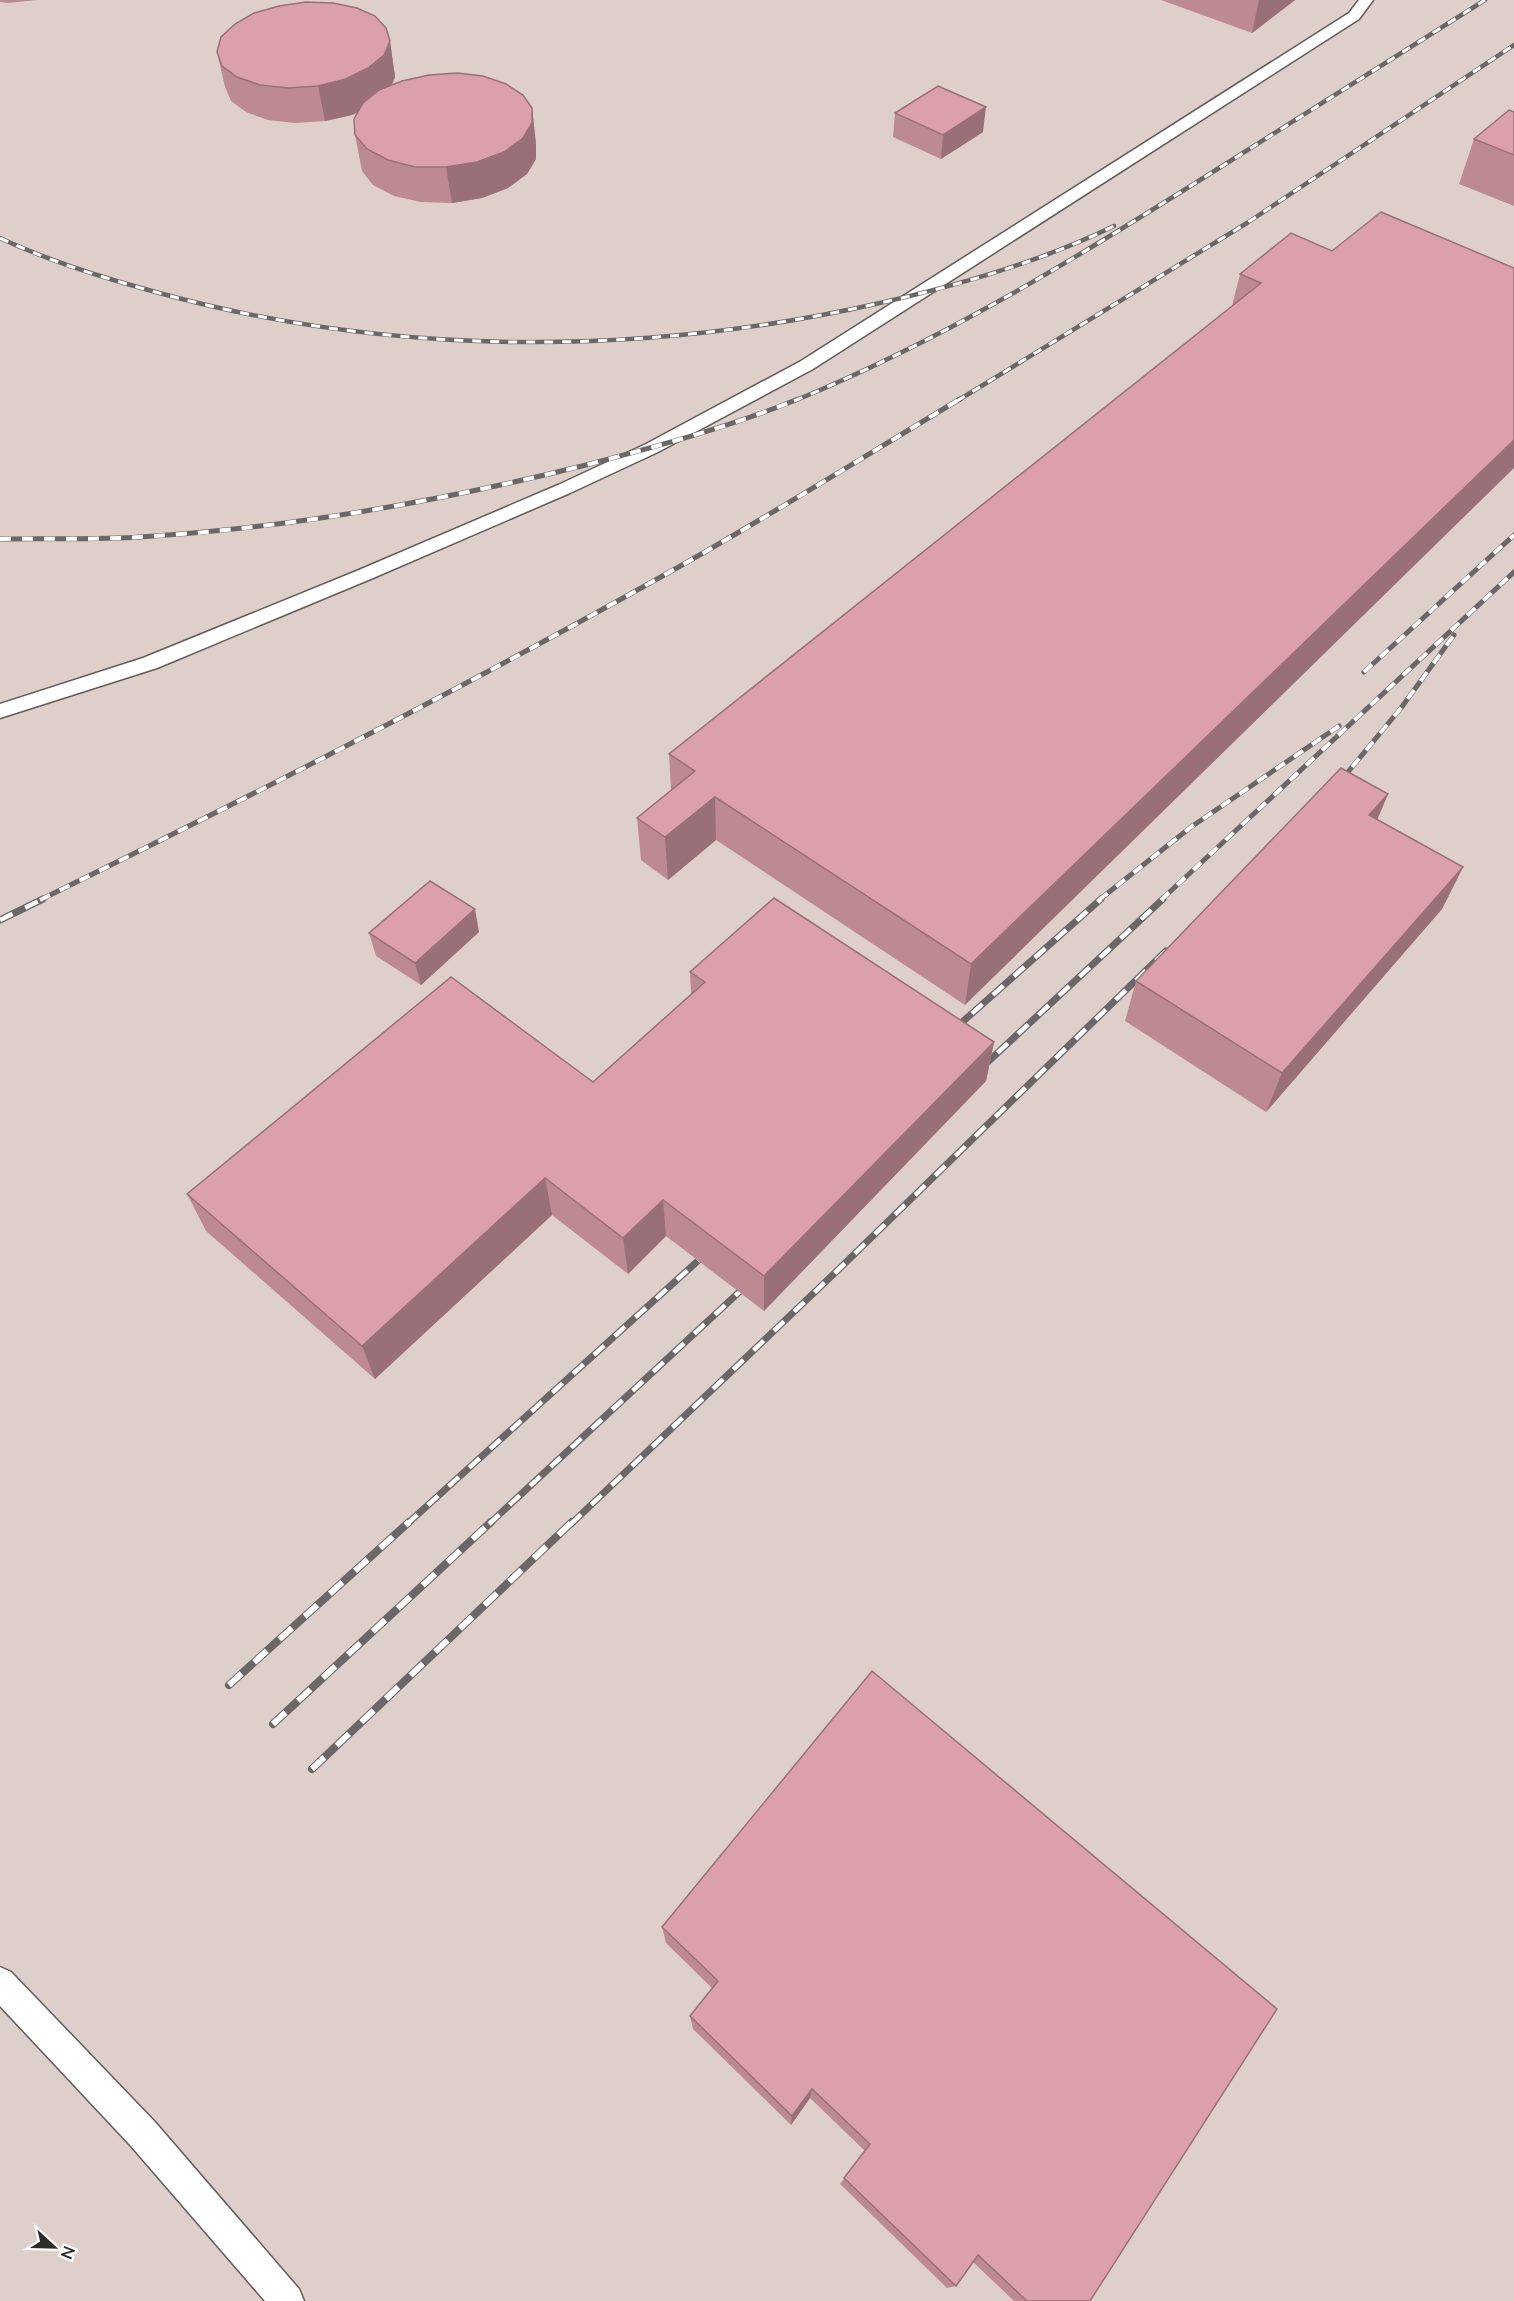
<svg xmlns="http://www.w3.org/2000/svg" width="1514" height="2301" font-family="Lato,sans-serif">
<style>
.built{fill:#dfcfcb}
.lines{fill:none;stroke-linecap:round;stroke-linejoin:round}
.service-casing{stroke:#625b59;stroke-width:3}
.service{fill:#fff;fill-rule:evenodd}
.rail-far3-casing{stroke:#6c6767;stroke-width:4.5}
.rail-far2-casing{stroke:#6c6767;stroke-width:5}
.rail-far1-casing{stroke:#6c6767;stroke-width:7}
.rail-casing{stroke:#6c6767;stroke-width:8}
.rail-far3{stroke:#fff;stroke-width:3;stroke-dasharray:9;stroke-linecap:butt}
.rail-far2{stroke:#fff;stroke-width:4;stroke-dasharray:11;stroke-linecap:butt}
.rail-far1{stroke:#fff;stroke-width:4.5;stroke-dasharray:14;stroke-linecap:butt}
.rail{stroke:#fff;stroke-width:6;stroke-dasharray:17;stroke-linecap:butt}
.wall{fill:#bd8a94}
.shaded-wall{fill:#9a7078}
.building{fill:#dca0ac;stroke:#9a7078;stroke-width:1.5}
</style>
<rect width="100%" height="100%" fill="#e5dddb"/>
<!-- built -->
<rect class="built" x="0" y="0" width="1514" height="2301"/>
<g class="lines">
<!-- service casing -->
<g class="service-casing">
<g id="service">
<polygon points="1359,0 1373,0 1359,19 813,369 658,452 570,493 373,578 157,668 0,718 0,704 143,658 359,570 558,485 646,444 801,361 1349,13"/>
<polygon points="0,1967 11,1972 155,2122 299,2289 304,2301 265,2301 131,2146 0,2006"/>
</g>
</g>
<!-- service -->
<use href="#service" class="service"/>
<!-- rail-far3 casing -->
<g class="rail-far3-casing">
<g id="rail-far3">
<path d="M0 238C49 261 100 277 152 291 388 357 641 357 880 303 960 285 1040 262 1114 226"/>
<path d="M794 401C943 340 1073 260 1208 175 1301 117 1393 58 1485 0"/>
<polyline points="957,401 1247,223 1514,45"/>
</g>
</g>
<!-- rail-far2 casing -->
<g class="rail-far2-casing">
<g id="rail-far2">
<path d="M0 539C47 538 94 540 140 537 290 528 441 501 586 465 658 446 730 427 798 399"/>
<polyline points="1364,672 1514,535"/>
<polyline points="1338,784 1401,708 1454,635"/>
<path d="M40 900C254 795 467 686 675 569 771 515 865 456 960 399"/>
<polyline points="1099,900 1191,827 1339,726"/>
<polyline points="1161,900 1514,572"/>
</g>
</g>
<!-- rail-far1 casing -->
<g class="rail-far1-casing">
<g id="rail-far1">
<polyline points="0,920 43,899"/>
<polyline points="951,1032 1101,899"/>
<polyline points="977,1072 1163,899"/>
<polyline points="407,1524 711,1249"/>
<polyline points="489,1524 750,1282"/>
<polyline points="571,1524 839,1269 1166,951"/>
</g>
</g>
<!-- rail casing -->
<g class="rail-casing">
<g id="rail">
<polyline points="229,1685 409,1522"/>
<polyline points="273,1724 491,1522"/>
<polyline points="312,1769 572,1522"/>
</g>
</g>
<!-- rail-far3 -->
<use href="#rail-far3" class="rail-far3"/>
<!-- rail-far2 -->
<use href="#rail-far2" class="rail-far2"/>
<!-- rail-far1 -->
<use href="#rail-far1" class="rail-far1"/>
<!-- rail -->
<use href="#rail" class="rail"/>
</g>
<!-- wall -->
<g class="wall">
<polygon points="0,0 38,0 8,3 0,2"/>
<polygon points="1161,0 1295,0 1252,33"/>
<polygon points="390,41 395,77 392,85 532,108 536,144 536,159 527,174 508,188 482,198 452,203 421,202 394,196 373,185 362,171 355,135 358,112 352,115 325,121 295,123 268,120 246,112 231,101 225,87 217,52"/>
<polygon points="1514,112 1514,206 1459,184 1474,139"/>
<polygon points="895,113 983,132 941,159 893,137"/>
<polygon points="1291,233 965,1005 716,840 668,880 641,860 637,818 671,790 669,754 1232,306 1240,274"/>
<polygon points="1388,794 1377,819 1463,867 1442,909 1266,1112 1125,1021 1136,981"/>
<polygon points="479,932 421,985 376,956 369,933"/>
<polygon points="690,972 994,1042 986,1081 764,1311 666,1236 628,1274 552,1215 375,1379 206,1231 187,1194 593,1082 691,994"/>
<polygon points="662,1927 1090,2301 1014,2301 973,2262 956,2286 947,2288 840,2184 865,2151 810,2098 791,2125 693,2029 690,2016 712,1988 666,1943"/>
</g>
<!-- shaded-wall -->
<g class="shaded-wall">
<polygon points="1259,0 1295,0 1252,33"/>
<polygon points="390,41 395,77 389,91 375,104 352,115 325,121 318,86"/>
<polygon points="986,107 983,132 941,159 943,135"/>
<polygon points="532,108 536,144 536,159 527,174 508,188 482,198 452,203 446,167"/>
<polygon points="1514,440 1514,468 965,1005 971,964"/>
<polygon points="1388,794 1370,837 1369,815"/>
<polygon points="715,797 716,840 668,880 665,837"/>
<polygon points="1463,867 1442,909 1266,1112 1282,1073"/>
<polygon points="475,909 479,932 421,985 415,963"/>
<polygon points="994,1042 986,1081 764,1311 764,1276"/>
<polygon points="545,1178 552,1215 375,1379 362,1346"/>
<polygon points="663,1200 666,1236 628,1274 623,1238"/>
<polygon points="812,2089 810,2098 791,2125 792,2116"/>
</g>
<!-- building -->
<g class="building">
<polygon points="306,2 333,3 357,8 375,16 386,28 390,41 384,55 368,68 346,79 318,86 288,88 260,85 237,77 222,66 217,52 221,37 235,24 254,13 279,6"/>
<polygon points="457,73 483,76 506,84 523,95 532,108 532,123 523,138 504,152 477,162 446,167 415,167 388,160 367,149 355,135 354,119 363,103 379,90 402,81 429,75"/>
<polygon points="938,86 986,107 943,135 895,113"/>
<polygon points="1509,110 1514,112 1514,155 1474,139"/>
<polygon points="1381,212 1514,268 1514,440 971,964 715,797 665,837 637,818 695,771 669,754 1261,283 1240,274 1291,233 1332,251"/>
<polygon points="1341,768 1388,794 1369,815 1463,867 1282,1073 1136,981"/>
<polygon points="430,881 475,909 415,963 369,933"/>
<polygon points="774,898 994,1042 764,1276 663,1200 623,1238 545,1178 362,1346 187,1194 451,977 593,1082 705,982 690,972"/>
<polygon points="872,1671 1277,2009 1090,2301 1027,2301 978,2255 956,2286 844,2178 870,2144 812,2089 792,2116 690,2016 718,1981 662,1927"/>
</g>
<!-- north arrow -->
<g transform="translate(54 2247) rotate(112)" stroke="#ffffff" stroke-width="4.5" paint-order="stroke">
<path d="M0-4.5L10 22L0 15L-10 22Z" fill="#2e2b2b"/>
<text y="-9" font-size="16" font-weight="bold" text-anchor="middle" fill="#2e2b2b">N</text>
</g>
</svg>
